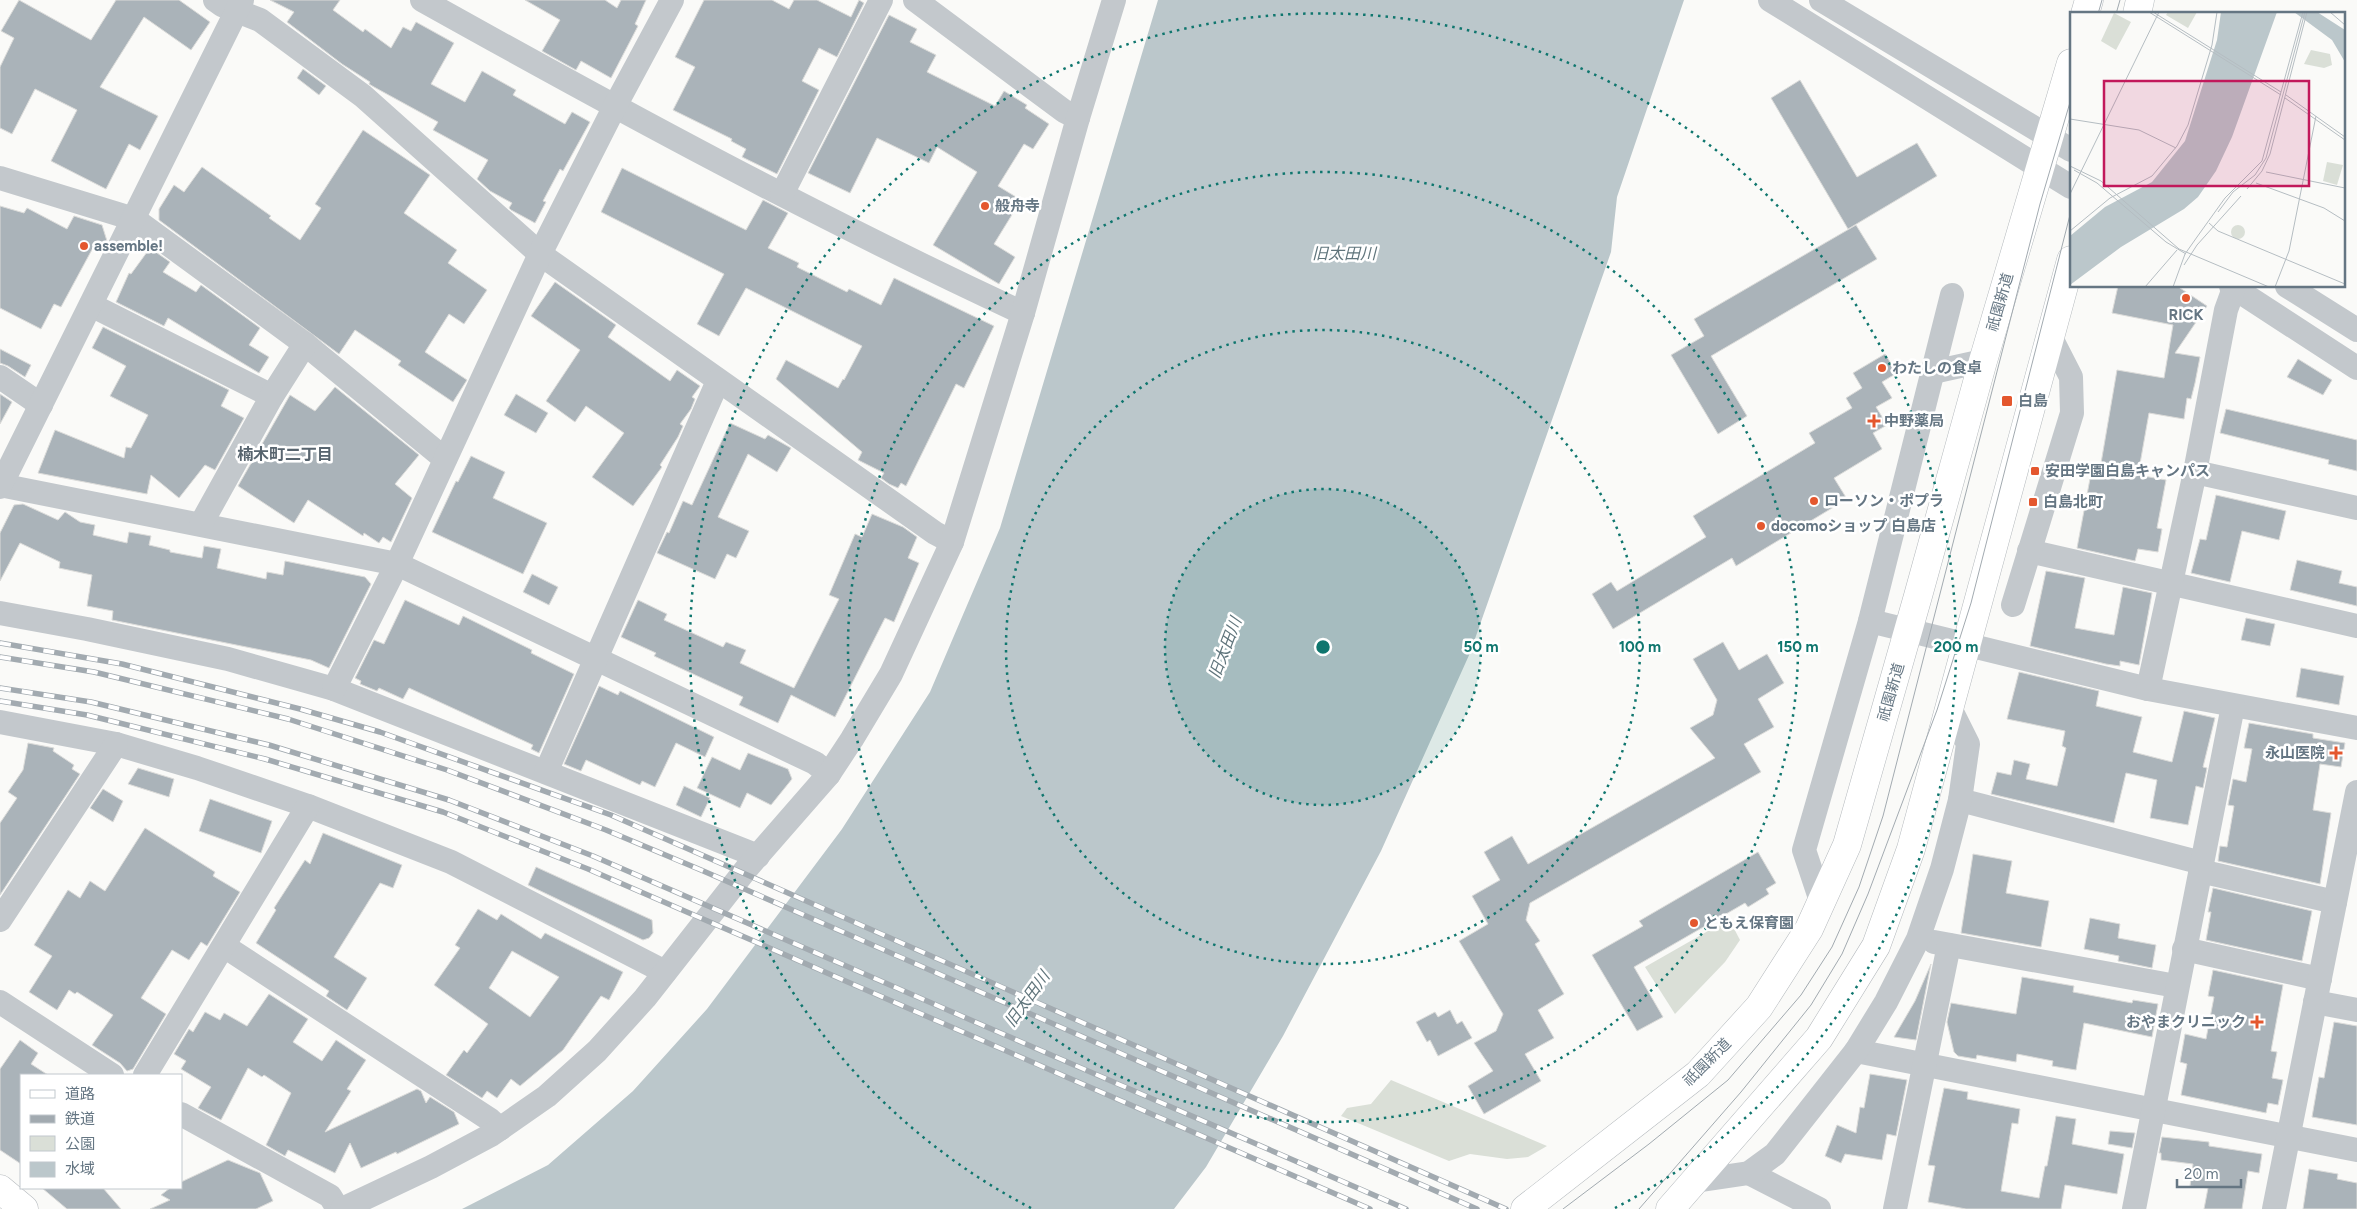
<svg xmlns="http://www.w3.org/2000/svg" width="2357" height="1209" font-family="Figtree,'Noto Sans JP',sans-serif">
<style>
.green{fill:#dadfd7}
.water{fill:#bbc7cb}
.building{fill:#aab3b9;stroke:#dcdcda;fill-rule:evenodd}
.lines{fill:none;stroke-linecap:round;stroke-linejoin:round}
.major-casing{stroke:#b5babe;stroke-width:29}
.highway-casing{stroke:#b4b9bd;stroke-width:29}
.minor{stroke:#c3c8cc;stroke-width:24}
.major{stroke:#fff;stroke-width:28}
.highway{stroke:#fff;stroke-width:28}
.tram{stroke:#a2aab0;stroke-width:1}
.rail-casing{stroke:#a2aab0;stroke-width:5.5}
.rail{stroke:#fff;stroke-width:4;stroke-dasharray:11;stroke-linecap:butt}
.ring{fill:none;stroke:#0f766e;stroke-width:2.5;stroke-dasharray:2.5 5}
.poi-dot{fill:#e4572e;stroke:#fff;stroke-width:2}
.labels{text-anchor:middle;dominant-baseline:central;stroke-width:5;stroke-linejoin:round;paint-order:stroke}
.poi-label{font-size:15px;font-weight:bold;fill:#657683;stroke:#fff;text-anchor:start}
.street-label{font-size:15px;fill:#657683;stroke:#fff}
.water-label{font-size:16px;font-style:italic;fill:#60757c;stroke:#fff}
.neighbourhood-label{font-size:16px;font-weight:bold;fill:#57646e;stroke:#fff}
.inset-road{fill:none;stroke:#b5bdc2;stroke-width:1}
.view{fill:#c2185b;fill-opacity:0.15;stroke:#c2185b;stroke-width:2.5}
.inset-edge{fill:none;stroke:#657683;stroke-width:2.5}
.centre{fill:#0f766e;stroke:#fff;stroke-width:2.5}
.ring-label{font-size:15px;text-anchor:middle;font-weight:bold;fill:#0f766e;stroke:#fff;stroke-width:5;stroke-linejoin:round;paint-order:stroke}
</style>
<rect width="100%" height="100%" fill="#fafaf8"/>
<!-- green -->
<g class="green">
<polygon points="1729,919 1740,940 1725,962 1675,1014 1645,967"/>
<polygon points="1391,1080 1547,1146 1528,1157 1507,1159 1470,1154 1449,1161 1341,1116 1347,1108 1371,1104"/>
</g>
<!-- water -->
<polygon class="water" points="1158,0 1684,0 1617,197 1611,252 1470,653 1381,851 1283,1036 1206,1167 1174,1209 462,1209 548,1165 633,1091 707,1009 842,829 930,692 1000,528"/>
<!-- building -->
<g class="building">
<polygon points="19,0 91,40 116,0 179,0 210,22 191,50 144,17 100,87 158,116 140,150 129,144 106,189 51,161 77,110 35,89 12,134 0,128 0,67 14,38 1,31"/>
<polygon points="270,0 340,0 333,10 363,32 365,29 391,48 403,27 411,31 416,22 454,43 431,84 465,102 482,71 516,90 513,95 565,124 572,112 590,122 563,171 560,169 543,201 546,202 535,223 511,210 509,208 512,203 490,191 477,179 488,160 433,130 438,122 374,87 369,84 370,82 342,64 287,22 294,12"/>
<polygon points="525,0 605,0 617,8 621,0 646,0 635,24 638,26 611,78 581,61 576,70 542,51 560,20"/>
<polygon points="704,0 772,0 789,9 794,0 817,0 851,17 859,0 864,3 837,57 819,48 802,81 819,90 777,174 742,157 746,149 731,141 732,139 673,110 695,67 675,57"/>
<polygon points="889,15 917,29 910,42 936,55 927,72 995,106 1004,91 1027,105 1025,108 1049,124 1033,149 1024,144 998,186 1021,200 994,244 1015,257 999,284 933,245 977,172 937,147 929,163 877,138 850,193 808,173"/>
<polygon points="303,69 326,86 319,95 297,78"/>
<polygon points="1800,80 1857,177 1917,143 1937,176 1848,229 1771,98"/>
<polygon points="363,130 430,175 404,213 457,250 448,263 487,290 464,324 449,314 425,352 467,380 453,402 398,365 401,361 355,330 339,354 159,220 159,209 174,185 184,192 202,167 271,216 269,218 300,240 321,208 315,204"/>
<polygon points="622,168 746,230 763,200 788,213 768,248 799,263 797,267 847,292 849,289 881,305 894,278 994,326 964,388 956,384 906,486 901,483 898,488 889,484 881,478 884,473 858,460 862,452 776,379 786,360 838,388 843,379 844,380 862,346 746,288 719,336 697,324 724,274 601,212"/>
<polygon points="0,206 24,213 27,208 67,229 74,216 102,225 107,241 103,248 95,244 61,307 54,304 41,329 0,308"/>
<polygon points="1856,225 1877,259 1711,356 1747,416 1718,434 1671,355 1704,336 1694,319"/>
<polygon points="150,248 170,262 163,272 196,292 201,285 260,328 249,345 269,357 259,373 168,318 164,326 116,302 129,273 131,274"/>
<polygon points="555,282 616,325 608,337 670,381 677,370 700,386 692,397 695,399 691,409 680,424 683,426 678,437 660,465 662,467 633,506 592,477 624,433 586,406 575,422 546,401 580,350 531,316"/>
<polygon points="2118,286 2177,286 2207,306 2175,353 2200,357 2195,383 2191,399 2187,398 2184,419 2149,413 2138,475 2166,480 2157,528 2162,529 2158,552 2138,549 2135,561 2077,548 2092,468 2100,469 2117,370 2164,378 2173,325 2112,313"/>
<polygon points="103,327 229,390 221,406 244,418 215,470 205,465 179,498 151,475 147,494 38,473 55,430 124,458 126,447 131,448 148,415 110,396 126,366 92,348"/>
<polygon points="0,349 31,365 25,377 8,366 0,363"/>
<polygon points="1885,354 1897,373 1882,382 1892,398 1876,407 1887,425 1873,433 1882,449 1834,478 1847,499 1736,566 1732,558 1613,629 1592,594 1611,582 1617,591 1706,537 1693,516 1815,443 1809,433 1852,408 1846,398 1862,388 1853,373"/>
<polygon points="2298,359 2332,380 2323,395 2287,377"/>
<polygon points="335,387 419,455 395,484 412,498 391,542 383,537 379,543 364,533 363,536 308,500 294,523 238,486 290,395 315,411"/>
<polygon points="0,394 12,402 0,424"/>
<polygon points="516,394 548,413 536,433 504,415"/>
<polygon points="2226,409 2357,440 2357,471 2328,464 2329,460 2220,433"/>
<polygon points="730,423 765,439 768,435 791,448 777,472 748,454 718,517 749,531 736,558 727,554 715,579 657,553 667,532 669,533 683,501 692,505"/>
<polygon points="471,456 505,472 493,498 547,523 523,574 432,532 456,481 458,482"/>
<polygon points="2216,495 2286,511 2279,540 2242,531 2230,582 2191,573 2200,539 2206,540"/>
<polygon points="23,504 58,520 65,512 80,522 95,525 93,535 127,543 129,532 151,536 149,545 170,550 170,552 202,558 204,546 221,549 217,568 266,579 267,572 283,575 285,561 365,577 371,584 329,668 311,660 112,620 113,611 87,606 92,575 59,568 60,562 20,543 0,581 0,533 14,505"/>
<polygon points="872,514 903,527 917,537 908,558 919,563 894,622 885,618 835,717 791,695 778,723 739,705 743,697 654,656 656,653 621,637 638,600 667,614 664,620 723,647 726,642 746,650 740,663 794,688 839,599 829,595 855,534 862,537"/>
<polygon points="2297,560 2342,571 2339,583 2357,587 2357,606 2290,590"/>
<polygon points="2046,571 2085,578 2075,628 2114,635 2123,587 2152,593 2139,665 2120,661 2120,666 2106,664 2030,646"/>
<polygon points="532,574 558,587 549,605 523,592"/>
<polygon points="405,600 459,625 463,616 532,650 531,653 574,674 539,753 531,749 533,745 409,688 403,699 379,688 377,691 360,684 361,681 355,678 374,640 384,644"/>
<polygon points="2246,618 2275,624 2270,646 2241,640"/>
<polygon points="1723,642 1739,670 1767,654 1784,683 1758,699 1774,727 1744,744 1761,772 1530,903 1526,920 1540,941 1535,944 1564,994 1538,1010 1554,1038 1525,1054 1541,1081 1484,1114 1468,1086 1493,1071 1474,1043 1496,1031 1503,1014 1459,941 1488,924 1472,896 1500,880 1484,852 1512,836 1528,864 1715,758 1690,728 1713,715 1717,700 1693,659"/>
<polygon points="2301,668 2344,676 2339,705 2296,697"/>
<polygon points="2019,672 2099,691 2096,706 2142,717 2133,752 2172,762 2184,711 2215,718 2203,767 2207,768 2203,788 2196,786 2188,825 2150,818 2157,780 2126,773 2114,823 1991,794 1997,772 2011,775 2014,760 2030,764 2026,779 2057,786 2066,748 2062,746 2065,731 2007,719"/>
<polygon points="599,686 618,695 620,691 714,737 705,757 676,743 655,787 642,781 640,785 586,760 581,771 564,764"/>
<polygon points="2249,723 2313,734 2313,738 2345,743 2341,767 2320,764 2313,810 2331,813 2320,884 2218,861 2220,846 2227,847 2234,806 2228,805 2233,779 2246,782 2252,749 2244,748"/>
<polygon points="28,743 54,748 53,751 74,765 72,769 80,774 0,895 0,823 17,798 8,792 23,770"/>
<polygon points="748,753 788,769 792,779 771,805 747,793 740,808 697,788 712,757 740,770"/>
<polygon points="138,768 174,779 169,797 128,784"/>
<polygon points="684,786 710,798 701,817 676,805"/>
<polygon points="103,789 123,801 113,822 90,808"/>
<polygon points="210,799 272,821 261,853 199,831"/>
<polygon points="145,828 215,872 213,876 240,892 207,946 201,942 189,960 172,950 141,998 166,1014 133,1069 127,1071 120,1063 92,1045 113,1015 77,992 75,994 69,990 57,1010 29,992 52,956 34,945 68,890 80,898 90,881 105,891"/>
<polygon points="323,833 402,865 393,888 380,883 334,957 367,978 347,1010 326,996 329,991 256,943 276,910 274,908 305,860 310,864"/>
<polygon points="1758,852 1776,883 1766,889 1769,894 1748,907 1745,903 1634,967 1663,1017 1637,1031 1592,955 1643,926 1639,921"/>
<polygon points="1973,854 2012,861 2006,893 2049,901 2041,947 1961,933"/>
<polygon points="536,867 652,920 653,933 649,938 643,940 528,885"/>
<polygon points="2213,888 2312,911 2302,961 2206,940 2211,912 2208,912"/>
<path d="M478 909 497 920 501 914 541 939 545 933 623 972 609 1000 601 996 563 1050 520 1086 511 1079 497 1098 487 1091 482 1098 446 1075 464 1050 467 1053 488 1024 434 985 460 948 455 945ZM512 951 559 977 530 1017 489 988Z"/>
<polygon points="2090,918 2120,924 2118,938 2156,945 2152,968 2118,961 2119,956 2084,949"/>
<polygon points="1931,964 1916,1040 1894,1037 1915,1001"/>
<polygon points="2213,970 2283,985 2271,1051 2277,1052 2272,1078 2283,1080 2278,1105 2268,1103 2266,1113 2181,1095 2187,1064 2180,1062 2185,1034 2206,1039 2214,997 2208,996"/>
<polygon points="2022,977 2074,986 2073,992 2132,1003 2133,1000 2158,1004 2152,1037 2084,1023 2076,1070 2052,1066 2053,1061 2017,1054 2016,1062 1977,1055 1976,1059 1958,1056 1954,1052 1947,1022 1951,1003 2016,1014"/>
<polygon points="269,994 308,1019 293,1042 322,1061 336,1040 366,1060 347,1089 351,1091 325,1132 417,1089 421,1091 426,1103 430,1097 454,1112 459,1124 397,1154 396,1152 361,1168 350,1143 335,1173 288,1150 285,1156 266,1145 291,1093 264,1075 262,1077 248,1068 221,1120 198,1108 211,1087 181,1069 186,1061 174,1054 189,1029 193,1032 205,1012 220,1020 224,1013 247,1026"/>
<polygon points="1450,1010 1457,1024 1462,1021 1472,1038 1438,1056 1430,1040 1427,1042 1416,1022 1435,1012 1438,1017"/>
<polygon points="2334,1022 2357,1026 2357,1125 2312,1117 2319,1077 2324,1078"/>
<polygon points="20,1040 38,1053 31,1064 48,1075 21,1075 21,1164 0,1150 0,1069"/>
<polygon points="1870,1074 1907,1080 1896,1136 1887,1134 1882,1160 1845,1154 1841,1163 1825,1156 1837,1125 1856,1133 1860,1107 1864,1108"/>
<polygon points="1944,1088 1968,1092 1967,1099 2020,1109 2018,1124 2012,1123 2001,1191 2039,1198 2045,1166 2047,1166 2056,1116 2076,1119 2072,1144 2124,1154 2117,1194 2065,1185 2061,1209 1966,1209 1928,1202 1935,1166 1928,1165"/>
<polygon points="2110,1131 2135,1133 2132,1148 2108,1144"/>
<polygon points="2162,1137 2209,1142 2209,1146 2262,1154 2259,1173 2248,1171 2242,1209 2204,1209 2208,1188 2190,1186 2193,1164 2161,1160 2161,1153 2159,1153"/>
<polygon points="228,1160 260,1173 273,1201 256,1209 150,1209 170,1200 161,1195 170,1188 181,1188 181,1182"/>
<polygon points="2309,1169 2338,1174 2337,1179 2357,1183 2357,1209 2303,1209"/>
<polygon points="42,1188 103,1188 121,1209 67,1209"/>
</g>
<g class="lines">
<!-- major casing -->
<g class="major-casing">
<polyline id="major" points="0,1189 24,1209"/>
</g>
<!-- highway casing -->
<g class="highway-casing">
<g id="highway">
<polyline points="2085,14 2089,0"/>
<polyline points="2137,14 2140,0"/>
<polyline points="1525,1209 1698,1074 1759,1007 1809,929 1847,845 1918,596 1983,361 2071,63"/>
<polyline points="1670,1209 1819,1038 1876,946 1911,849 2071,260"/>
</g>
</g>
<!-- minor -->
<g class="minor">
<polyline points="215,0 222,5 260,20 363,96 540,254 935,533 952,542"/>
<path d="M422 0C619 110 818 218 1023 313"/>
<polyline points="915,0 1064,111 1078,118"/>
<polyline points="1770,0 2071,187"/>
<polyline points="1821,0 2071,150"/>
<polyline points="0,178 134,219 305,344 445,459"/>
<polyline points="782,194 881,0"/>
<polyline points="2231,286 2357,368"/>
<polyline points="2287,286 2357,330"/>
<polyline points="91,305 272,396"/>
<polyline points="1933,372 1983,361"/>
<polyline points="0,377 41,405"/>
<polyline points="2195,472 2357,508"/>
<polyline points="0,485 397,564 815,763 829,774"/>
<polyline points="0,487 242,0"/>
<polyline points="201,524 272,396 305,344"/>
<polyline points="2029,551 2357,626"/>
<polyline points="2013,605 2072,413 2071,377 2049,334"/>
<polyline points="0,613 87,629 228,659 334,689 758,856"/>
<polyline points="1870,621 2148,689 2357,728"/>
<polyline points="334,689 397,564 540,254 614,108 672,0"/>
<polyline points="2148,689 2195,472 2226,310 2234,288"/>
<polyline points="0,722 116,744 197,768 308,806 451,862 665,972"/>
<polyline points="546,772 718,381"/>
<polyline points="1960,800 2202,863"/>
<polyline points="2200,871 2335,902"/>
<polyline points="1821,901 1804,850 1870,621 1952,295"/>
<polyline points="0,920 116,744"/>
<polyline points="1934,942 2176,986"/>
<polyline points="224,946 489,1119 500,1129"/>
<polyline points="2184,949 2320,979"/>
<polyline points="0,1002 112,1075"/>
<polyline points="2315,1002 2357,1010"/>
<polyline points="1856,1051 2357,1150"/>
<polyline points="145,1075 308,806"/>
<polyline points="181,1114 330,1196 338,1209"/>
<polyline points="1749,1173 1819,1209"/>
<polyline points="1695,1181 1749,1173 1775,1154 1856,1051 1886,1002 1918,939 1942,869 1960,800 1968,744 1950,708"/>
<polyline points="342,1209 431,1167 491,1135 547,1096 597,1051 645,998 747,868 829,774 852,739 891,674 952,542 1023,313 1078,118 1114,0"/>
<polyline points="1895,1209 1949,945"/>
<polyline points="2134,1209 2233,706"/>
<polyline points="2274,1209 2357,792"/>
</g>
<!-- major -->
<use href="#major" class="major"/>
<!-- highway -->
<use href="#highway" class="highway"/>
<!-- tram -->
<g class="tram">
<polyline points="2098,14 2102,0"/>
<polyline points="2116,14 2120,0"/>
<polyline points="1563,1209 1649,1144 1728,1080 1801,995 1832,947 1859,887 1883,816 2040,204 2071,99"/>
<polyline points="1639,1209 1741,1092 1811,1005 1842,954 1868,894 1937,710 1971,603 2071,211"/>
</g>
<!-- rail casing -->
<g class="rail-casing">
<g id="rail">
<polyline points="0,643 122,664 300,709 380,732 611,815 1506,1209"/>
<polyline points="0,657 94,672 288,719 447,770 606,830 701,870 1477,1209"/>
<polyline points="0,688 91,702 269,745 449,800 593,856 1406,1209"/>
<polyline points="0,701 87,715 265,759 443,812 588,869 1370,1209"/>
</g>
</g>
<!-- rail -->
<use href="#rail" class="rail"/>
</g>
<!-- distance rings -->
<circle cx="1323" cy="647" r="158" fill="#0f766e" fill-opacity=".12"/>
<g class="ring">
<circle cx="1323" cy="647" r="158"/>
<circle cx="1323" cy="647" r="317"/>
<circle cx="1323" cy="647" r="475"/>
<path d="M1031 1208A633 633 0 1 1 1615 1208"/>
</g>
<!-- markers -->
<g class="poi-dot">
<circle cx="985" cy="206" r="5"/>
<circle cx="84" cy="246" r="5"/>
<circle cx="2186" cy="298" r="5"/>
<circle cx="1882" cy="368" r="5"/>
<rect x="2001" y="395" width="12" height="12" rx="2.5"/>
<path d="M1871.5 413.5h5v5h5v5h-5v5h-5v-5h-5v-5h5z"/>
<rect x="2030" y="466" width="10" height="10" rx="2.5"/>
<circle cx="1814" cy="501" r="5"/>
<rect x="2028" y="497" width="10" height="10" rx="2.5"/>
<circle cx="1761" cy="526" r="5"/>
<path d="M2333.5 745.5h5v5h5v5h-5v5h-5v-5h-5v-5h5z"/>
<circle cx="1694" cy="923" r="5"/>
<path d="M2254.5 1014.5h5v5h5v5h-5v5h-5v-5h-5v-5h5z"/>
</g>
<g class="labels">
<!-- poi labels -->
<g class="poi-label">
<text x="995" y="206">般舟寺</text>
<text x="94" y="246">assemble!</text>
<text x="2186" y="315" text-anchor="middle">RICK</text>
<text x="1892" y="368">わたしの食卓</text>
<text x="2018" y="401">白島</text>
<text x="1884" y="421">中野薬局</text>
<text x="2045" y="471">安田学園白島キャンパス</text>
<text x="1824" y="501">ローソン・ポプラ</text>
<text x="2043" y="502">白島北町</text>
<text x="1771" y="526">docomoショップ 白島店</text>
<text x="2325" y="753" text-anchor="end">永山医院</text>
<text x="1704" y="923">ともえ保育園</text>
<text x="2246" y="1022" text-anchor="end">おやまクリニック</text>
</g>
<!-- street labels -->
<g class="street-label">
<text transform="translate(2000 302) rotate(-74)">祇園新道</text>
<text transform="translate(1891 692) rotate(-74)">祇園新道</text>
<text transform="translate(1707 1062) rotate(-45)">祇園新道</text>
</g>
<!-- water labels -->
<g class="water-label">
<text x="1344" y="253">旧太田川</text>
<text transform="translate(1225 648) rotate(-69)">旧太田川</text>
<text transform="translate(1027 999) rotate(-54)">旧太田川</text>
</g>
<!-- neighbourhood labels -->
<g class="neighbourhood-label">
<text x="285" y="454">楠木町二丁目</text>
</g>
</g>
<!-- overview -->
<g transform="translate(2070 12)">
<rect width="275" height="275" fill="#fafaf8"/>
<path d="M98 0H127L118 16 96 3ZM44 1 61 10 46 38 31 29ZM241 38 260 42 262 53 254 56 234 52ZM257 150 273 153 267 173 253 169ZM161 220a7 7 0 1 1 14 0a7 7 0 1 1-14 0Z" fill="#dadfd7"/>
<path d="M151 0H207L162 125 146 159 128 185 114 197 51 235 0 273V224L35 195 82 170 115 129 147 28ZM224 0H247L275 18V50L262 28Z" fill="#bbc7cb"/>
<path class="inset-road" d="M79 0 211 83M83 0 211 80M260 0 275 13M216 83 275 125M215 86 275 128M0 107 69 118 106 136M0 154 31 169 109 237 199 275M4 158 27 171 96 230 116 242M196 160 275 176M186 171 254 196 275 209M177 177 192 159 200 142 237 0M0 182 89 0M148 200 163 180 185 163 196 146 235 0M139 211 148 219 275 272M0 219 40 186 82 164 107 134 118 113 142 33 147 0M114 253 127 233 171 184M75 275 107 238M103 275 115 242 127 225 155 186 192 149 233 0M205 275 219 239 246 104"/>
<path class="view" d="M34 69H239V174H34Z"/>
<rect width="275" height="275" class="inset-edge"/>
</g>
<circle cx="1323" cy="647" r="8" class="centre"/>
<g class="ring-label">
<text x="1481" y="652">50 m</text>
<text x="1640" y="652">100 m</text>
<text x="1798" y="652">150 m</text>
<text x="1956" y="652">200 m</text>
</g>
<!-- legend -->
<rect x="20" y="1074" width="162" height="115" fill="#ffffff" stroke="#c1c8cd"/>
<rect x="30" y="1090" width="25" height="8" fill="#ffffff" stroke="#c1c8cd"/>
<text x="65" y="1099" font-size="15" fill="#657683">道路</text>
<rect x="30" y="1115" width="25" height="8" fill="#a2aab0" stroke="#c1c8cd"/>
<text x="65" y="1124" font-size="15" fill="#657683">鉄道</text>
<rect x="30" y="1136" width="25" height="15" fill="#dadfd7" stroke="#c1c8cd"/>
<text x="65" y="1149" font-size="15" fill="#657683">公園</text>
<rect x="30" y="1162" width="25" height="15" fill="#bbc7cb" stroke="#c1c8cd"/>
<text x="65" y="1174" font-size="15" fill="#657683">水域</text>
<!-- scale -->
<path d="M2177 1179v8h64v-8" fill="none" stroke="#657683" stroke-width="2.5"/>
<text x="2184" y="1179" font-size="15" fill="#657683" stroke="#ffffff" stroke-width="4" paint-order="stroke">20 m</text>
</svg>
